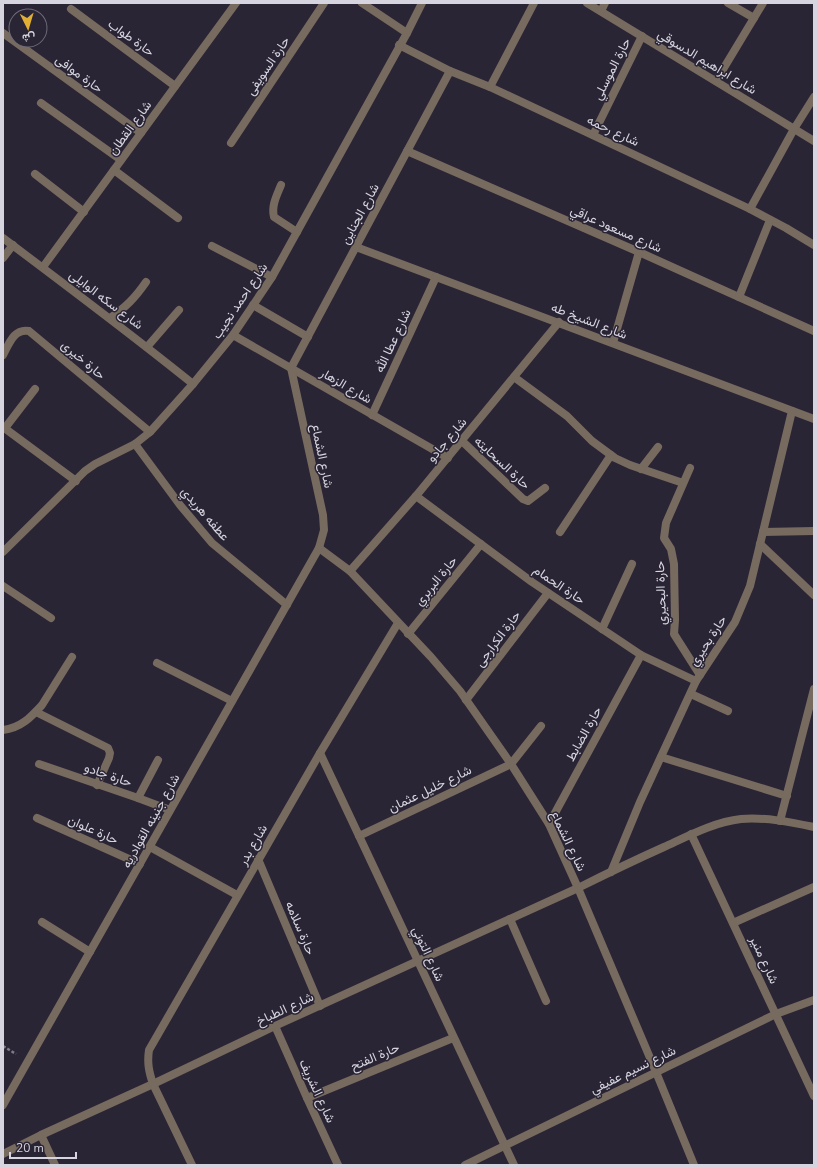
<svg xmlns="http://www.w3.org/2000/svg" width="817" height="1168" font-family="'Nunito Sans',Vazirmatn,sans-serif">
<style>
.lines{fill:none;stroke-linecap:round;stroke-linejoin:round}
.path{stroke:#7e7a88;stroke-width:2.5;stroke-dasharray:3 2;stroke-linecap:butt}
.street{stroke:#776a5f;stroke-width:8}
.labels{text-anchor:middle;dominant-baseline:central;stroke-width:3;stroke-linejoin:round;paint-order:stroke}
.street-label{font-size:13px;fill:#d6d4df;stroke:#2a2535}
</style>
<rect width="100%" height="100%" fill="#2a2535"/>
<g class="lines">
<!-- path -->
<polyline class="path" points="3,1046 16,1054"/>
<!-- street -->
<g class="street">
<polyline points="362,3 407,33"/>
<polyline points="587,3 814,141"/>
<polyline points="728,3 754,18"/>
<polyline points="71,9 175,86"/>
<polyline points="601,11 605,3"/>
<polyline points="3,33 141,133"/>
<polyline points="399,45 450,71 490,87 750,209 786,228 814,245"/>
<polyline points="716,81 763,3"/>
<polyline points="490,87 534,3"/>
<polyline points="41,103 121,160"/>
<polyline points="593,135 642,36"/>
<polyline points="231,143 324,3"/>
<polyline points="407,151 639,252 814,331"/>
<polyline points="114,170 178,218"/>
<polyline points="35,174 84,212"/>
<path d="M281 185C277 195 271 206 274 217L297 232"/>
<polyline points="750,209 794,129 814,97"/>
<path d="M3 238C67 286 131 334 193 384"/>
<polyline points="212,246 272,277"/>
<polyline points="356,247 814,419"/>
<polyline points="3,258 13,245"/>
<polyline points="43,267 236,3"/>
<polyline points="739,297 770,220"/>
<polyline points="253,305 308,337"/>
<path d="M110 318C126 307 135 298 146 282"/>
<polyline points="233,335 448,458"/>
<polyline points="613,343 639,252"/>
<polyline points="147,347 179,310"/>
<path d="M3 355C9 344 14 328 29 331L150 432"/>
<polyline points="514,377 567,416 592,441 615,458 630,465 683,483"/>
<polyline points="372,415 436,277"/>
<polyline points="3,427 76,481"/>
<polyline points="5,428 35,389"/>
<polyline points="462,441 523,499 528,501 545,488"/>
<polyline points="135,444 180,505 212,543 287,605"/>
<polyline points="690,468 666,523 664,538 671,549 674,564 675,620 674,634 700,675"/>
<polyline points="641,469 658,447"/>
<polyline points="416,496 532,582 641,655 696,681"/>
<polyline points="560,532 611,455"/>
<polyline points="763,532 814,531"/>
<polyline points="760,544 814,595"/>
<polyline points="319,548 350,571 431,657 460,691 511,764 549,824 578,888 656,1072 694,1165"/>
<polyline points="3,552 85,471 95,464 135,444 150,432 193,384 233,335 272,277 407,33 422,3"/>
<polyline points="350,571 416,496 559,322"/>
<polyline points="3,586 51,618"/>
<polyline points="602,629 632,564"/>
<polyline points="408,634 481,544"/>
<polyline points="157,663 232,701"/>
<polyline points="691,694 728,711"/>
<polyline points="466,700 548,593"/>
<polyline points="36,712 108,748 110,753 109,758 97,785"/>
<path d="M3 730C21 728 31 717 42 705L72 657"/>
<polyline points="320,753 514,1165"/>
<polyline points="661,757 787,796"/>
<polyline points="39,764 138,798 170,810"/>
<polyline points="138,798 158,760"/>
<polyline points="37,818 140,864"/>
<polyline points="780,821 814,689"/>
<polyline points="549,824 641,655"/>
<polyline points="691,834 814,1096"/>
<polyline points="359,836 511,764 541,726"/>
<polyline points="150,847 237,895"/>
<polyline points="258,859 320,1006"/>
<polyline points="611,872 640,802 696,681 735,622 750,586 792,411"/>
<polyline points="510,919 546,1001"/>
<polyline points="42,922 90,952"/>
<polyline points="733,923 814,887"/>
<polyline points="275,1026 307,1098 338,1165"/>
<polyline points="307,1098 453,1038"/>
<polyline points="3,1105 319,548 324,530 323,515 291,368 450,71"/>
<polyline points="41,1135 55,1165"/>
<path d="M3 1154 41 1135 153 1084 275 1026 578 888C606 874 635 860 664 847 688 836 714 822 741 819 765 817 790 822 814 827"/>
<path d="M192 1165 153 1084C149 1072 147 1063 149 1050L320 753 398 623"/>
<polyline points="465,1165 776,1014 814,1000"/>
</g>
</g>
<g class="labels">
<!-- street labels -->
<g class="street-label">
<text transform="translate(131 38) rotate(36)">حارة طواب</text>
<text transform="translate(707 62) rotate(31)">شارع ابراهيم الدسوقي</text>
<text transform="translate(268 66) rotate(-56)">حارة السويفى</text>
<text transform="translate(612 69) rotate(-63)">حارة الموسلي</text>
<text transform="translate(79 74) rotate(36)">حارة موافى</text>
<text transform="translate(130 128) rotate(-54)">شارع القطان</text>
<text transform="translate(613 131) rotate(25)">شارع رحمه</text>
<text transform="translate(360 214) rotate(-62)">شارع الجناين</text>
<text transform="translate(616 229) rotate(24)">شارع مسعود عراقي</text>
<text transform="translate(106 300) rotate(37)">شارع سكه الوايلى</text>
<text transform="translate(240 301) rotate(-56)">شارع احمد نجيب</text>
<text transform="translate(589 321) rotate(21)">شارع الشيخ طه</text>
<text transform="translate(393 341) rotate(-65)">شارع عطا الله</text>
<text transform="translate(83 360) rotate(40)">حارة خيرى</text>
<text transform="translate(346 386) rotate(30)">شارع الزهار</text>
<text transform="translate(447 440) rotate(-50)">شارع جادو</text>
<text transform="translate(322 456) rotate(78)">شارع الشماع</text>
<text transform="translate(502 463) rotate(43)">حارة السحايته</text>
<text transform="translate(205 514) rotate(49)">عطفه هريدي</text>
<text transform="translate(436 581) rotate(-51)">حارة البربري</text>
<text transform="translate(559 585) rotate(34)">حارة الحمام</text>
<text transform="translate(661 593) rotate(-92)">حارة البحيري</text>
<text transform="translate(498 639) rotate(-53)">حارة الكرارجى</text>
<text transform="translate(708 641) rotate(-57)">حارة بحيري</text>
<text transform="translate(584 734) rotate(-61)">حارة الضابط</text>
<text transform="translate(108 775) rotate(19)">حارة جادو</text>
<text transform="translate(430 789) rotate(-26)">شارع خليل عثمان</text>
<text transform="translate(151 821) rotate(-61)">شارع جنينه القوادريه</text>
<text transform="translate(93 830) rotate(24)">حارة علوان</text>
<text transform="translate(568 841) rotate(64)">شارع الشماع</text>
<text transform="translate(253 845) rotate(-60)">شارع بدر</text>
<text transform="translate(300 928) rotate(67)">حارة سلامه</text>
<text transform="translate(428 954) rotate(65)">شارع التوني</text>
<text transform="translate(764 960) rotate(65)">شارع منير</text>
<text transform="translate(285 1009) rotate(-25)">شارع الطباخ</text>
<text transform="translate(375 1057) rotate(-23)">حارة الفتح</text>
<text transform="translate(633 1070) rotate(-26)">شارع نسيم عفيفي</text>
<text transform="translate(317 1091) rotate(65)">شارع الشريف</text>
</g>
</g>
<!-- border -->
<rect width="817" height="1168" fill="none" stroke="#d6d4df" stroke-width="8"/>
<!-- north arrow -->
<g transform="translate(28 28) rotate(175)"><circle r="19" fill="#2a2535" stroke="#6f6b79"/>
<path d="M0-3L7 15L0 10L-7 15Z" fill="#e1af34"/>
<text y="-6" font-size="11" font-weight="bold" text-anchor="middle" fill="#d6d4df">ش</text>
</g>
<!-- scale -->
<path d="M10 1152v6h66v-6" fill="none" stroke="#d6d4df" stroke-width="2"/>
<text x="16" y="1152" font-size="12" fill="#d6d4df" stroke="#2a2535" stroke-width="3" paint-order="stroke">20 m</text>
</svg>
